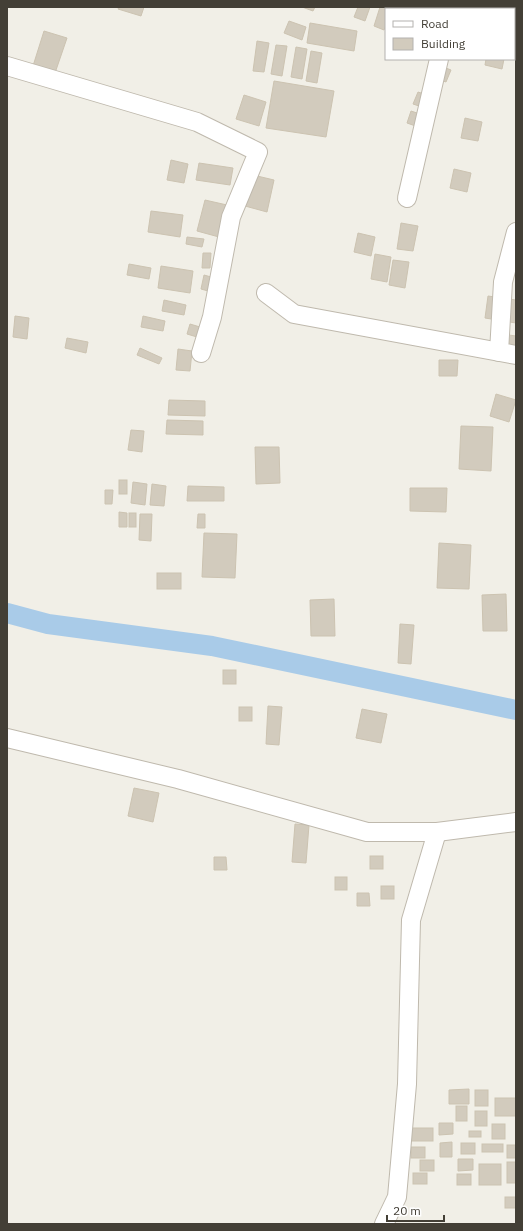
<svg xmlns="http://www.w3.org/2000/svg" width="523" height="1231" font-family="'IBM Plex Sans',sans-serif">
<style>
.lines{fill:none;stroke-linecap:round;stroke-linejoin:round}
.canal{stroke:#a9cbe8;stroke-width:20}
.building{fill:#d2cbbd;stroke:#ccc3b1}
.minor-casing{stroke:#bfb9ad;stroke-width:20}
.minor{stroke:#fff;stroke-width:18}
</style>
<rect width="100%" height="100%" fill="#f1efe7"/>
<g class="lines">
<!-- canal -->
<polyline class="canal" points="7,613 48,624 212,646 516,710"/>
</g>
<!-- building -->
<g class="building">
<polygon points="119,7 144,7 141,16 118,9"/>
<polygon points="302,7 315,7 313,11"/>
<polygon points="358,7 370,7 365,21 354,17"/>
<polygon points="380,7 392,7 392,9 386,9 386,25 384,30 374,26"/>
<polygon points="428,7 448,7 447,9 427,9"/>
<polygon points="289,21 306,27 302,40 284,33"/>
<polygon points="310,23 357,31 354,51 307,43"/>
<polygon points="44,31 67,38 55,73 33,66"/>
<polygon points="257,41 269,43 264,72 253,71"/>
<polygon points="276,45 287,46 282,76 271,74"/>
<polygon points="296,47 307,49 302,79 291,77"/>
<polygon points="311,51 322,53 317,83 306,81"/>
<polygon points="486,59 504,59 502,69 485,65"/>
<polygon points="433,63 451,70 446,82 428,76"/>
<polygon points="274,81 334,91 326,137 266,128"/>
<polygon points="418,92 436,98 431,110 413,104"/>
<polygon points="244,95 266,102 259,126 236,119"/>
<polygon points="411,111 429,117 424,129 407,123"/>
<polygon points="465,118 482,122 478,141 461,138"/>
<polygon points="171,160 188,164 184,183 167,180"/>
<polygon points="199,163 233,168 230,185 196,180"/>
<polygon points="454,169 471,173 467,192 450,188"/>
<polygon points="253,175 274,180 267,212 245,206"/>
<polygon points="205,200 227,205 219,237 197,231"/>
<polygon points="151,211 183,215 180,237 148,232"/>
<polygon points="401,223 418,226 413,251 397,249"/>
<polygon points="358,233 375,237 371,256 354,252"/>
<polygon points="187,237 204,239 202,247 186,244"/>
<polygon points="203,253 211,253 210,268 202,268"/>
<polygon points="375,254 391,257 387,282 371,279"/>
<polygon points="393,260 409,262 405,288 389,285"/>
<polygon points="129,264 151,268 149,279 127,275"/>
<polygon points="161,266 193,271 190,293 158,288"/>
<polygon points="204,275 211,277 208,291 201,289"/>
<polygon points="488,296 516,300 516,323 485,318"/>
<polygon points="164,300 186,305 184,315 162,311"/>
<polygon points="15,316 29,318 27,339 13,337"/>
<polygon points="143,316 165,321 163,331 141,327"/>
<polygon points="190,324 200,327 197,337 187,334"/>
<polygon points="494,333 516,336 516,349 492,346"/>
<polygon points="67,338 88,342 86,353 65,348"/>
<polygon points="140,348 162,358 159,364 137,355"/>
<polygon points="178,349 192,351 190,371 176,370"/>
<polygon points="439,360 458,360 457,376 439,376"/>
<polygon points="496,394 516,400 509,422 490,416"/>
<polygon points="169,400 205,401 205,416 168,415"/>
<polygon points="167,420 203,421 203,435 166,434"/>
<polygon points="461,426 493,427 491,471 459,469"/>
<polygon points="131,430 144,431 142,452 128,450"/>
<polygon points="255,447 279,447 280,483 256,484"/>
<rect x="119" y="480" width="8" height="14"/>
<polygon points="133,482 147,484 145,505 131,503"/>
<polygon points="152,484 166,486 164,506 150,505"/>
<polygon points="188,486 224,487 224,501 187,501"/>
<polygon points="410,488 447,488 446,512 410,511"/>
<polygon points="105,490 113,490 112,504 105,504"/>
<polygon points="119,512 127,513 127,527 119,527"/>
<rect x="129" y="513" width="7" height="14"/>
<polygon points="140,514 152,514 151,541 139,540"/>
<polygon points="198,514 205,514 205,528 197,528"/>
<polygon points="204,533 237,534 235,578 202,577"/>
<polygon points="439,543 471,545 469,589 437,588"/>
<rect x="157" y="573" width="24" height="16"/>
<polygon points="506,594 507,631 483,631 482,595"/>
<polygon points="334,599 335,636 311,636 310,600"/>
<polygon points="400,624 414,625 411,664 398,663"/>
<rect x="223" y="670" width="13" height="14"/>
<polygon points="268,706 282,707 279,745 266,744"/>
<rect x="239" y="707" width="13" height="14"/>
<polygon points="362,709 387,714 381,743 356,738"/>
<polygon points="134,788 159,793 153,822 128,816"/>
<polygon points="295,824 309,825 306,863 292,862"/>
<rect x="370" y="856" width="13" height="13"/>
<polygon points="214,857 226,857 227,870 214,870"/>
<rect x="335" y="877" width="12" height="13"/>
<rect x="381" y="886" width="13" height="13"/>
<polygon points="357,893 369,893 370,906 357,906"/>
<polygon points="469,1089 469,1104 449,1104 449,1090"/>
<rect x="475" y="1090" width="13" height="16"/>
<rect x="495" y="1098" width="21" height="18"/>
<rect x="456" y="1106" width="11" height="15"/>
<rect x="475" y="1111" width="12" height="15"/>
<polygon points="439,1123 453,1123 453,1134 439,1135"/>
<rect x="492" y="1124" width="13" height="15"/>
<rect x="406" y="1128" width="27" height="13"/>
<rect x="469" y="1131" width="12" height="6"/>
<polygon points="452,1142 452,1157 440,1157 440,1143"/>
<rect x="461" y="1143" width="14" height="11"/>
<rect x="482" y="1144" width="21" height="8"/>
<rect x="507" y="1145" width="9" height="13"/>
<rect x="411" y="1147" width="14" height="11"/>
<polygon points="458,1159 473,1159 473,1170 458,1171"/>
<rect x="420" y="1160" width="14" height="11"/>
<rect x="507" y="1162" width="9" height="21"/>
<rect x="479" y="1164" width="22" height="21"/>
<rect x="413" y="1173" width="14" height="11"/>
<rect x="457" y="1174" width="14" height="11"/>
<rect x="505" y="1197" width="11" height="11"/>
</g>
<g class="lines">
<!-- minor casing -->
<g class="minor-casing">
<g id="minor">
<polyline points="456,9 457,7"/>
<polyline points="7,66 197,122 258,152 231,217 212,317 201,353"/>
<polyline points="407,198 439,59"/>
<polyline points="266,293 294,314 516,355"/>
<polyline points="499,352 503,282 516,232"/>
<polyline points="7,738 178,779 367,832 437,832 516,822"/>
<polyline points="384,1224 397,1197 407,1084 411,920 437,832"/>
</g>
</g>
<!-- minor -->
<use href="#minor" class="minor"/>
</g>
<!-- border -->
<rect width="523" height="1231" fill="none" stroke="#433f36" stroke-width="16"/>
<!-- legend -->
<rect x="385" y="8" width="130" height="52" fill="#ffffff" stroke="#b4b2af"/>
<rect x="393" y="21" width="20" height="6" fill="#ffffff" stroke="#b4b2af"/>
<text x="421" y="28" font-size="12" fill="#433f36">Road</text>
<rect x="393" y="38" width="20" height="12" fill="#d2cbbd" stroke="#b4b2af"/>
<text x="421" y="48" font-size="12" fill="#433f36">Building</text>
<!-- scale -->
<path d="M387 1215v6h57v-6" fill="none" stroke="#433f36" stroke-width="2"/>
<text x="393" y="1215" font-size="12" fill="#433f36" stroke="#ffffff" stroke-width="3" paint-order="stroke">20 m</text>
</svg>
